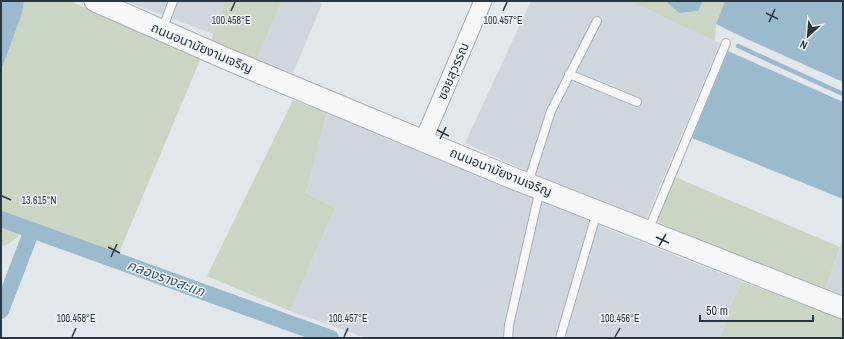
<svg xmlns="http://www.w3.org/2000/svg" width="844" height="339" font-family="'Archivo Narrow','Noto Sans Thai',sans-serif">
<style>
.built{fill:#d0d6dd}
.green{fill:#cad5c3}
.water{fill:#9bbacd}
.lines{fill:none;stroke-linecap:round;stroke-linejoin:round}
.stream{stroke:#9bbacd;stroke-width:4.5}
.canal{stroke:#9bbacd;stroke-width:16}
.service-casing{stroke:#a7aeb6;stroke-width:10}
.minor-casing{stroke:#a7aeb6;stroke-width:19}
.tertiary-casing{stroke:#a7aeb6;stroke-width:23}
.service{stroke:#f5f7f9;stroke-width:8}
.minor{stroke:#f5f7f9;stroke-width:17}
.tertiary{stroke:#f5f7f9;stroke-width:21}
.ticks{fill:none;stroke:#293644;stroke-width:1.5}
.labels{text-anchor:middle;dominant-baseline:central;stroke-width:3;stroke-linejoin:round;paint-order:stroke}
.street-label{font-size:13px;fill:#293644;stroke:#f2f5f8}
.water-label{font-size:14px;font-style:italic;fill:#315b7a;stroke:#f2f5f8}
.ticks-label{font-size:10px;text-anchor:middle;fill:#293644;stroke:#f2f5f8;stroke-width:3;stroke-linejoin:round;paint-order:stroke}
</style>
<rect width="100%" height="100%" fill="#e2e7eb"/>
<!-- built -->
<g class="built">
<polygon points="125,1 226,1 213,34"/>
<polygon points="282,1 317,1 322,4 293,73 256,60"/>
<polygon points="531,1 629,1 720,43 646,219 540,177 465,143"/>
<polygon points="327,112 623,235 743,282 733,300 720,338 366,338 290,311 335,208 306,193"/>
<polygon points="843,239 843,296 825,290"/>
</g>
<!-- green -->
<g class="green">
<polygon points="24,1 70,1 200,60 118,255 1,219 1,70 22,14"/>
<polygon points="226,1 282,1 256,60 211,43 213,34"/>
<polygon points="629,1 665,1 679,13 698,11 703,1 725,1 716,24 715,41"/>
<polygon points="293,100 327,112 306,193 335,208 290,311 207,276"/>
<polygon points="675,177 840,247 825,290 807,288 653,220"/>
<polygon points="1,224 16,229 19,234 18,237 5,246 1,245"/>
<polygon points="743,282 843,319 843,338 720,338 733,300"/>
</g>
<!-- water -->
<g class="water">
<polygon points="1,1 24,1 22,14 1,70"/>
<polygon points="665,1 703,1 698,11 679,13"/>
<polygon points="725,1 843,1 843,82 738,35 716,24"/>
<polygon points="728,51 843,102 843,199 692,138"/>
</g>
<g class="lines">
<!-- stream -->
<polyline class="stream" points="738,46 843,94"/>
<!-- canal -->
<g class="canal">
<polyline points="1,219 331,338"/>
<polyline points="1,311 32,230"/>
</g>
<!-- service casing -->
<g class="service-casing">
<g id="service">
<polyline points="162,30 173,1"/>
<polyline points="569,74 637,102"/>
<polyline points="528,183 551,111 597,21"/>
<polyline points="648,231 726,43"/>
<polyline points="508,338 509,325 540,189"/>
<polyline points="560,338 597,212"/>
</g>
</g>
<!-- minor casing -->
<g class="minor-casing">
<polyline id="minor" points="423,141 483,1"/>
</g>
<!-- tertiary casing -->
<g class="tertiary-casing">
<polyline id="tertiary" points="95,1 227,59 505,175 843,308"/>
</g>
<!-- service -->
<use href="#service" class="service"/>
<!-- minor -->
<use href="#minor" class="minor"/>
<!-- tertiary -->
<use href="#tertiary" class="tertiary"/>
</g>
<!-- ticks -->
<path class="ticks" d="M231 11 235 2M503 11 507 2M766 13 778 19M769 22 775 9M437 130 449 136M440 139 446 127M2 196 11 200M656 237 669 243M659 246 666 234M108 247 120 253M111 257 117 244M72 337 76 328M344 337 348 328M615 337 620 328"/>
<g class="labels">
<!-- street labels -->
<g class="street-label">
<text transform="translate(202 48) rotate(23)">ถนนอนามัยงามเจริญ</text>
<text transform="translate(453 71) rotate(-67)">ซอยสุวรรณ</text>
<text transform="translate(501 172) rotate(22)">ถนนอนามัยงามเจริญ</text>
</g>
<!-- water labels -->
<g class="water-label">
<text transform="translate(166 278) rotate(20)">คลองรางสะแก</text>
</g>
</g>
<g class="ticks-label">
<text x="231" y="24">100.458°E</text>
<text x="503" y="24">100.457°E</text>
<text x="39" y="204">13.615°N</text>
<text x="76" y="322">100.458°E</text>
<text x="348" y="322">100.457°E</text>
<text x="620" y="322">100.456°E</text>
</g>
<!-- border -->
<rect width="844" height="339" fill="none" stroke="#293644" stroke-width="4"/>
<!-- north arrow -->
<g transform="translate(808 36) rotate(206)" stroke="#f2f5f8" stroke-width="3" paint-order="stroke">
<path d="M0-3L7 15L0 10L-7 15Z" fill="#293644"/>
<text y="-6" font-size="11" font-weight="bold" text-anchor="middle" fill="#293644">N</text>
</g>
<!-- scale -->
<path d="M700 315v6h113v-6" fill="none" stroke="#293644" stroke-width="2"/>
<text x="706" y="315" font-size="12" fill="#293644" stroke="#f2f5f8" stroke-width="3" paint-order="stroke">50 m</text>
</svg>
